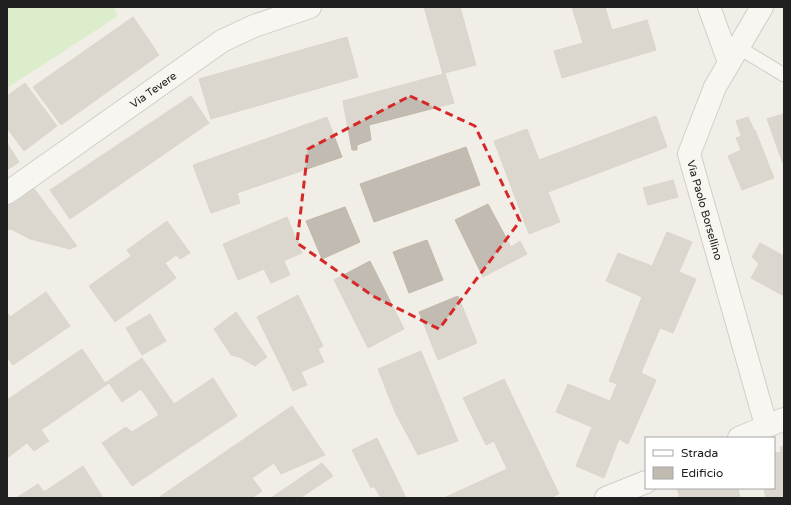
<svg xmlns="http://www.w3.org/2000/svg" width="791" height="505" font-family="'Varela Round',sans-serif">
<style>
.grass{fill:#c3ecaa}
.building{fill:#c1bbb2;stroke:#c3b7a7}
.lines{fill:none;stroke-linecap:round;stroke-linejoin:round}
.lane-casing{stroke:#a7a7a7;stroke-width:15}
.street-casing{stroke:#a7a7a7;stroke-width:24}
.lane{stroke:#fff;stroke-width:13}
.street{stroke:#fff;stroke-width:22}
.marked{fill:none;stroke:#d62828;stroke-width:3;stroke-dasharray:8 5;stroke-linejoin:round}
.labels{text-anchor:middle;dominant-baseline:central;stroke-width:3.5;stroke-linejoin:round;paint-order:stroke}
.street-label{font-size:11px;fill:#202020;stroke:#fff}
</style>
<rect width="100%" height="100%" fill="#f0eee6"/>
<!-- grass -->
<polygon class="grass" points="7,7 114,7 118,16 7,88"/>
<!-- building -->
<g class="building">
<polygon points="424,7 460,7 476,65 445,73 454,103 369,125 371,140 357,145 357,150 352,150 343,101 443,74"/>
<polygon points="572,7 605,7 612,30 647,20 656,50 562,78 554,51 583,43"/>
<polygon points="133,17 159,55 61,125 33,87"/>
<polygon points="347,37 358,77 211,119 199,79"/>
<polygon points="25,83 57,126 24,151 7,128 7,96"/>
<polygon points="191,96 209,123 70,219 50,190"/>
<polygon points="783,114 784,163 783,164 767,119"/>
<polygon points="656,116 667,147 548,192 560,222 529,234 494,141 527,129 539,160"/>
<polygon points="327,117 342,157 237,193 240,203 211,213 193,165"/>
<polygon points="748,117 754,130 741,135 736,121"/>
<polygon points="755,130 774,178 742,190 728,156 741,150 736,138"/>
<polygon points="7,143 19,162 7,170"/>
<polygon points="466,147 480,185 374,222 360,184"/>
<polygon points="673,180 678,197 648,205 643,188"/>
<polygon points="32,186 56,218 30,239 11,229 7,230 7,204"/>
<polygon points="488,204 511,247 520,241 527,254 483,277 455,220"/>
<polygon points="345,207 360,242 322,259 306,221"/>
<polygon points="287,217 302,253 238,280 223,244"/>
<polygon points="56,218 77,246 70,249 30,239"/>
<polygon points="167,221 190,253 180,259 176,255 165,263 176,278 115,322 89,286 131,256 127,250"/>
<polygon points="667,232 692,242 679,272 696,279 673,333 660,328 641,373 656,380 628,444 619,439 604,478 576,466 592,427 556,412 568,384 610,401 617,384 609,381 642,297 606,281 618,253 652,266"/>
<polygon points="427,240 443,280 409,293 393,252"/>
<polygon points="760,243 784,256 784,296 751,278 759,264 752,257"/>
<polygon points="284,261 290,275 271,283 264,269"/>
<polygon points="370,261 404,329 368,348 334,280"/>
<polygon points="46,292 70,326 13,365 7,357 7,312 10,317"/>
<polygon points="298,295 323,346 318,349 324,362 301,372 295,359 281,366 257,317"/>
<polygon points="458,296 477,343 438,360 419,312"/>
<polygon points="236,312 267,357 255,366 239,357 231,355 214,329"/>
<polygon points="150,314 166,341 142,355 126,328"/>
<polygon points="82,349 105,383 142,358 174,404 213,378 237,416 132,486 102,443 126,427 132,432 159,415 141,389 122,402 109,383 41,430 49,441 34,451 27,443 7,458 7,400"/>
<polygon points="421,351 458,441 418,455 395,412 378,369"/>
<polygon points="295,359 307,385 293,391 281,366"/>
<polygon points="504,379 559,494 550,498 444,498 507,469 494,441 486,445 463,398"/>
<polygon points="292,406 325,455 281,474 274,463 252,478 262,491 252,498 158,498"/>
<polygon points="377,438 406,498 390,498 389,496 381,498 374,486 371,488 352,450"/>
<polygon points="784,446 784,498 766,498 764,490 766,488 774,488 774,453 781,452 780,447"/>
<polygon points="322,463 333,476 300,498 271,498"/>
<polygon points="83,466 103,498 16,498 38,484 44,492"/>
<polygon points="678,488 738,488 740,498 680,498 677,489"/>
</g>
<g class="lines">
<!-- lane casing -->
<g class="lane-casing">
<polyline id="lane" points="738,47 784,75"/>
</g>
<!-- street casing -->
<g class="street-casing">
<g id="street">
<polyline points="709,7 729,62"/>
<path id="s1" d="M762 7 715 87 689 154 766 425"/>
<path id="s2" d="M7 193 222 41 254 26 310 7"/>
<polyline points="739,438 784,419"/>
<polyline points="606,498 646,482"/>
</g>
</g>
<!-- lane -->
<use href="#lane" class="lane"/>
<!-- street -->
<use href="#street" class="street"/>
</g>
<!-- marked area -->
<path d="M0 0H791V505H0ZM410 96 475 126 520 221 439 329 373 296 297 243 308 149Z" fill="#f0eee6" fill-opacity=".55" fill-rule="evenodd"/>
<path class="marked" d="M410 96 475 126 520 221 439 329 373 296 297 243 308 149Z"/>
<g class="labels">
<!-- street labels -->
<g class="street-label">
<text stroke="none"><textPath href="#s2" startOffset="179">Via Tevere</textPath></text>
<text stroke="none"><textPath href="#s1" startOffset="223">Via Paolo Borsellino</textPath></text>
</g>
</g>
<!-- border -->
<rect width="791" height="505" fill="none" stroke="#202020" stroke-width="16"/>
<!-- legend -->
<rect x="645" y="437" width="130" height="52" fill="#ffffff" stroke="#a6a6a6"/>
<rect x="653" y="450" width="20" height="6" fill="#ffffff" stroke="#a6a6a6"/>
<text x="681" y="457" font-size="12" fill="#202020">Strada</text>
<rect x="653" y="467" width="20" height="12" fill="#c1bbb2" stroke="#a6a6a6"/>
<text x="681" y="477" font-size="12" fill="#202020">Edificio</text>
</svg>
